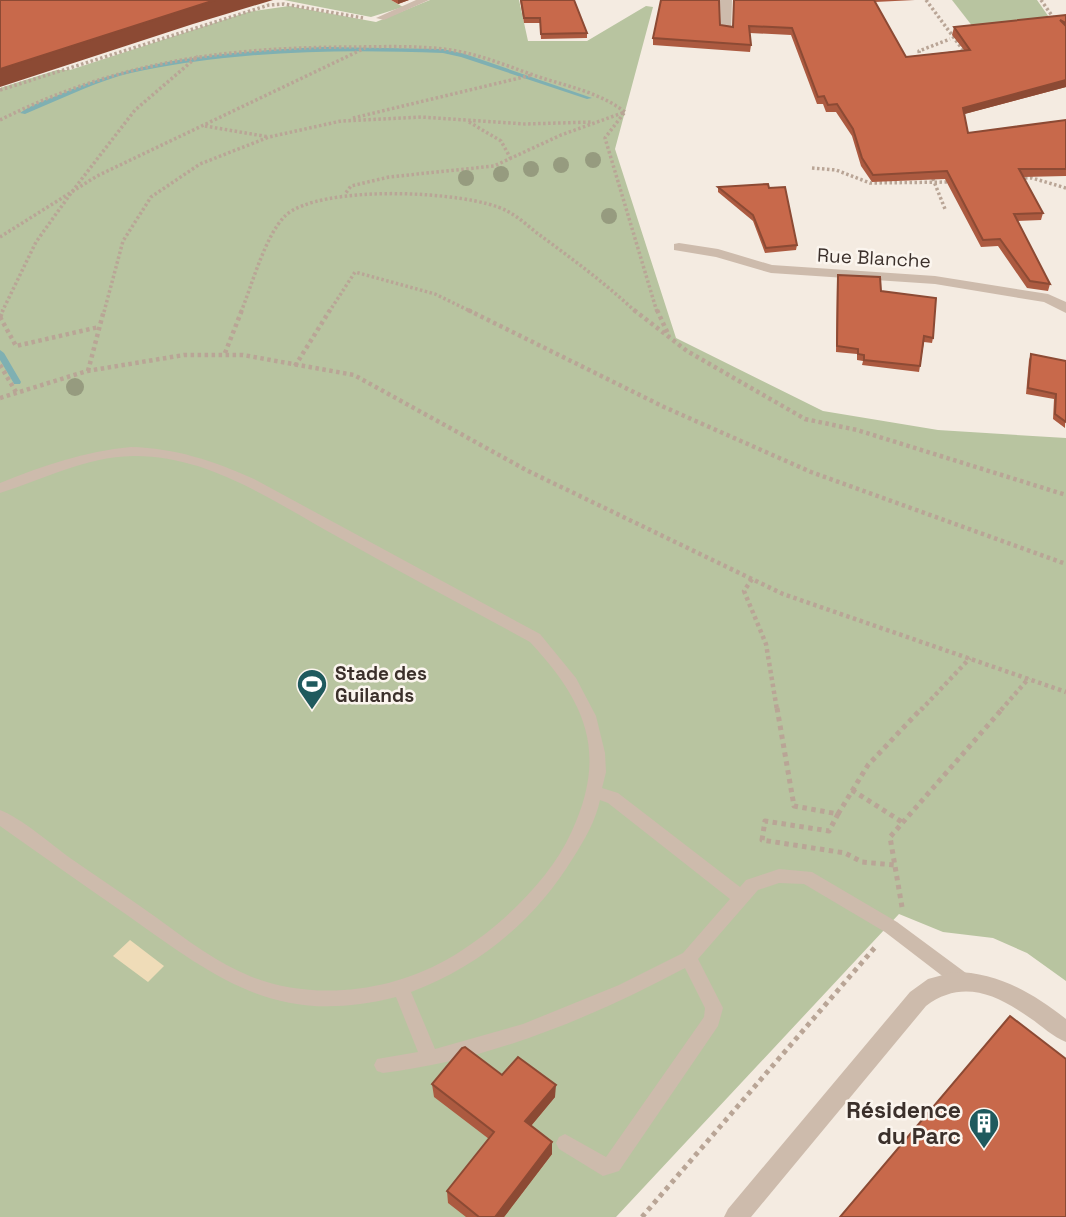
<svg xmlns="http://www.w3.org/2000/svg" width="1066" height="1217" font-family="'Space Grotesk',sans-serif">
<style>
.green{fill:#b8c4a0}
.sand{fill:#efdcb8}
.lines{fill:none;stroke-linecap:round;stroke-linejoin:round}
.stream{fill:#7fb0b2;fill-rule:evenodd}
.path-far2{stroke:#b9a596;stroke-width:3.5;stroke-dasharray:2.5 2.5;stroke-linecap:butt}
.path-far1{stroke:#b9a596;stroke-width:4.5;stroke-dasharray:3.5 3.5;stroke-linecap:butt}
.path{stroke:#b9a596;stroke-width:5;stroke-dasharray:4.5 4.5;stroke-linecap:butt}
.service{fill:#cdbbac;fill-rule:evenodd}
.minor{fill:#cdbbac;fill-rule:evenodd}
.tree{fill:#969b7f}
.wall{fill:#ac5a40}
.shaded-wall{fill:#8c4a34}
.building{fill:#c8694b;stroke:#8c4a34;stroke-width:2}
.labels{text-anchor:middle;dominant-baseline:central;stroke-width:5;stroke-linejoin:round;paint-order:stroke}
.street-label{font-size:19px;fill:#3b302b;stroke:#fbf5ee}
.poi-label{font-size:19px;font-weight:bold;fill:#3b302b;stroke:#fbf5ee;text-anchor:start}
.near-poi-label{font-size:23px;font-weight:bold;fill:#3b302b;stroke:#fbf5ee;text-anchor:end}
</style>
<rect width="100%" height="100%" fill="#f4ebe1"/>
<!-- green -->
<g class="green">
<polygon points="284,0 391,0 403,7 371,17"/>
<polygon points="430,0 519,0 528,41 587,41 646,6 653,7 615,149 676,338 823,411 938,430 1066,438 1066,981 1027,953 993,938 943,932 899,914 616,1217 0,1217 0,88 57,70 70,70 248,12 289,6 376,22"/>
<polygon points="952,0 1037,0 1053,23 973,27"/>
</g>
<!-- sand -->
<polygon class="sand" points="130,940 164,966 148,982 113,956"/>
<g class="lines">
<!-- stream -->
<g class="stream">
<path d="M325 47 443 49 465 54 592 98 587 99 461 57 443 53C370 50 297 50 224 58 189 62 153 67 119 76 87 86 56 101 25 114L20 113C32 104 49 99 63 93 146 57 236 51 325 47Z"/>
<polygon points="0,350 4,353 21,382 20,384 14,384 13,382 0,360"/>
</g>
<!-- path-far2 -->
<g class="path-far2">
<polyline points="926,0 966,54"/>
<polyline points="1041,0 1055,20"/>
<polyline points="920,58 919,51 950,39"/>
<polyline points="0,90 269,5 284,4 363,18"/>
<polyline points="624,113 605,138 657,312"/>
<polyline points="353,118 532,75"/>
<path d="M0 120C114 63 219 48 345 47 380 47 416 45 451 50 483 55 512 68 542 78 571 87 600 93 625 112L561 135 494 166 389 177 351 186 345 194"/>
<polyline points="469,122 501,141 511,159"/>
<polyline points="205,126 269,137"/>
<polyline points="812,168 836,170 870,183 952,182"/>
<polyline points="931,174 945,209"/>
<polyline points="1020,178 1032,178 1066,188"/>
<polyline points="0,237 97,176 365,48"/>
<polyline points="2,312 36,242 74,189 135,110 198,56"/>
<polyline points="104,312 123,241 151,197 200,164 269,137 341,121 421,117 525,124 593,122"/>
<path d="M241 312C252 285 265 236 285 216 318 184 468 190 507 211 519 217 530 228 541 236 574 260 606 284 636 312"/>
<polyline points="329,312 355,272 435,294 472,312"/>
</g>
<!-- path-far1 -->
<g class="path-far1">
<polyline points="468,310 664,407 811,472 1066,564"/>
<polyline points="634,310 687,351 805,419 857,430 1066,495"/>
<polyline points="657,310 669,336"/>
<polyline points="0,317 3,310"/>
<polyline points="0,317 16,346 99,327"/>
<polyline points="225,353 242,310"/>
<polyline points="0,365 16,392"/>
<polyline points="295,366 330,310"/>
<polyline points="88,371 104,310"/>
<polyline points="0,398 87,371 184,355 243,355 354,375 528,471 783,594 1066,692"/>
<polyline points="752,579 744,591 766,644 777,710"/>
<polyline points="921,710 970,658"/>
<polyline points="1001,710 1029,678"/>
</g>
<!-- path -->
<g class="path">
<polyline points="777,708 794,806 838,814 829,831 765,821 762,840 845,853 862,862 894,865"/>
<polyline points="852,790 902,822"/>
<polyline points="838,814 868,765 922,708"/>
<polyline points="902,907 890,837 1003,708"/>
<polyline points="642,1217 877,945"/>
</g>
<!-- service -->
<g class="service">
<polygon points="416,0 429,0 384,20 376,18"/>
<path d="M131 447C175 448 214 461 254 479L540 634 576 678 596 716 605 753 606 772 602 788 618 793 740 887 746 880 779 869 812 872 897 922 970 976 973 982 970 988 964 990 958 988 885 932 804 884 779 883 758 890 698 959 723 1008 718 1026 619 1171 603 1176 559 1149 556 1143 559 1137 565 1134 606 1157 704 1017 705 1008 685 968C591 1018 490 1060 383 1073L377 1071 374 1065 377 1059 418 1052 396 997C277 1027 219 980 127 915 84 885 42 856 0 826V810C21 818 51 844 70 858 99 878 129 898 157 918 187 940 217 963 252 977 314 1001 389 992 446 960 494 933 548 883 571 833 608 754 587 703 530 642 466 607 402 573 338 537 274 502 209 455 133 456 85 457 44 479 0 493V483C42 466 85 451 131 447ZM600 800 608 803 730 899 683 953 619 985 523 1024 435 1049 411 992C479 967 535 920 573 858 584 841 596 820 600 800Z"/>
</g>
<!-- minor -->
<g class="minor">
<polygon points="720,0 732,0 731,32 721,30"/>
<polygon points="679,243 718,249 772,265 935,276 1048,294 1066,302 1066,313 1044,302 935,284 771,273 716,257 674,250 674,244"/>
<path d="M954 972C997 972 1033 993 1066 1019V1042C1053 1037 1042 1026 1030 1018 996 994 962 979 926 1006L751 1217H724L728 1209 910 992 928 979Z"/>
</g>
</g>
<!-- trees -->
<g class="tree">
<circle cx="593" cy="160" r="8"/>
<circle cx="561" cy="165" r="8"/>
<circle cx="531" cy="169" r="8"/>
<circle cx="501" cy="174" r="8"/>
<circle cx="466" cy="178" r="8"/>
<circle cx="609" cy="216" r="8"/>
<circle cx="75" cy="387" r="9"/>
</g>
<!-- wall -->
<g class="wall">
<polygon points="391,0 409,0 398,4"/>
<polygon points="520,0 574,0 587,33 587,38 541,39 540,23 524,23"/>
<polygon points="734,0 915,0 875,2 906,57 964,50 952,35 954,27 1066,15 1066,87 964,114 968,133 1066,120 1066,176 1023,177 1043,213 1041,220 1017,221 1050,284 1048,291 1027,288 998,246 981,247 945,179 872,182 861,166 852,136 836,112 826,112 823,104 817,104 791,35 750,33 751,45 750,52 653,45 653,38 720,25 733,27"/>
<polygon points="718,187 769,188 797,245 796,250 765,253 753,221 718,192"/>
<polygon points="838,275 881,291 933,338 932,343 924,342 919,372 862,365 863,361 857,360 857,354 836,352 837,280"/>
<polygon points="1031,354 1066,361 1065,428 1053,419 1054,399 1026,394 1029,360"/>
<polygon points="502,1075 555,1097 531,1126 552,1142 552,1154 504,1217 466,1217 448,1203 447,1191 489,1139 434,1097 432,1084"/>
</g>
<!-- shaded-wall -->
<g class="shaded-wall">
<polygon points="215,0 273,0 193,24 0,87 0,69"/>
<polygon points="398,0 409,0 398,4"/>
<polygon points="1066,80 1066,87 961,115 963,108"/>
<polygon points="556,1085 555,1097 525,1133 525,1121"/>
<polygon points="552,1142 552,1154 504,1217 495,1217"/>
</g>
<!-- building -->
<g class="building">
<polygon points="0,0 215,0 0,69"/>
<polygon points="521,0 574,0 587,33 541,34 540,18 524,18"/>
<polygon points="661,0 719,0 720,25 733,27 734,0 874,0 906,57 970,50 954,27 1066,15 1066,23 1060,20 1066,26 1066,80 963,108 968,133 1066,120 1066,169 1019,169 1043,213 1014,214 1050,284 1030,281 1000,239 983,240 947,171 873,175 862,158 853,129 837,104 828,105 824,96 818,97 792,28 749,26 751,45 653,38"/>
<polygon points="768,184 769,188 785,187 797,245 766,248 753,215 718,187"/>
<polygon points="838,275 880,277 881,291 936,298 933,338 924,336 920,366 864,360 864,355 858,354 858,349 837,346"/>
<polygon points="1031,354 1066,361 1066,422 1055,414 1056,394 1028,388"/>
<polygon points="1010,1016 1066,1059 1066,1217 840,1217"/>
<polygon points="465,1047 502,1075 518,1057 556,1085 525,1121 552,1142 495,1217 479,1217 447,1191 494,1132 432,1084 462,1048"/>
</g>
<!-- icons -->
<defs>
<g id="stadium-pin" transform="scale(1.575)"><path d="M0 17L-7.5 6A9.5 9.5 0 1 1 7.5 6Z" fill="#1f5a5e" stroke="#fbf5ee"/><path d="M0-5a6.5 5 0 1 0 0 10a6.5 5 0 1 0 0-10ZM-3.5-1.8h7v3.6h-7Z" fill="#fff"/></g>
<g id="building-pin" transform="scale(1.575)"><path d="M0 17L-7.5 6A9.5 9.5 0 1 1 7.5 6Z" fill="#1f5a5e" stroke="#fbf5ee"/><path d="M-4-6H4V6H1V3H-1V6H-4ZM-2.5-4.3h1.7v1.8h-1.7ZM.8-4.3h1.7v1.8H.8ZM-2.5-1h1.7V.8h-1.7ZM.8-1h1.7V.8H.8Z" fill="#fff"/></g>
</defs>
<g fill-rule="evenodd">
<use href="#stadium-pin" x="312" y="684"/>
<use href="#building-pin" x="984" y="1123"/>
</g>
<g class="labels">
<!-- street labels -->
<g class="street-label">
<text transform="translate(874 258) rotate(3)">Rue Blanche</text>
</g>
<!-- poi labels -->
<g class="poi-label">
<text x="335" y="673">Stade des<tspan x="335" dy="22">Guilands</tspan></text>
</g>
<!-- near-poi labels -->
<g class="near-poi-label">
<text x="961" y="1110">Résidence<tspan x="961" dy="26">du Parc</tspan></text>
</g>
</g>
</svg>
